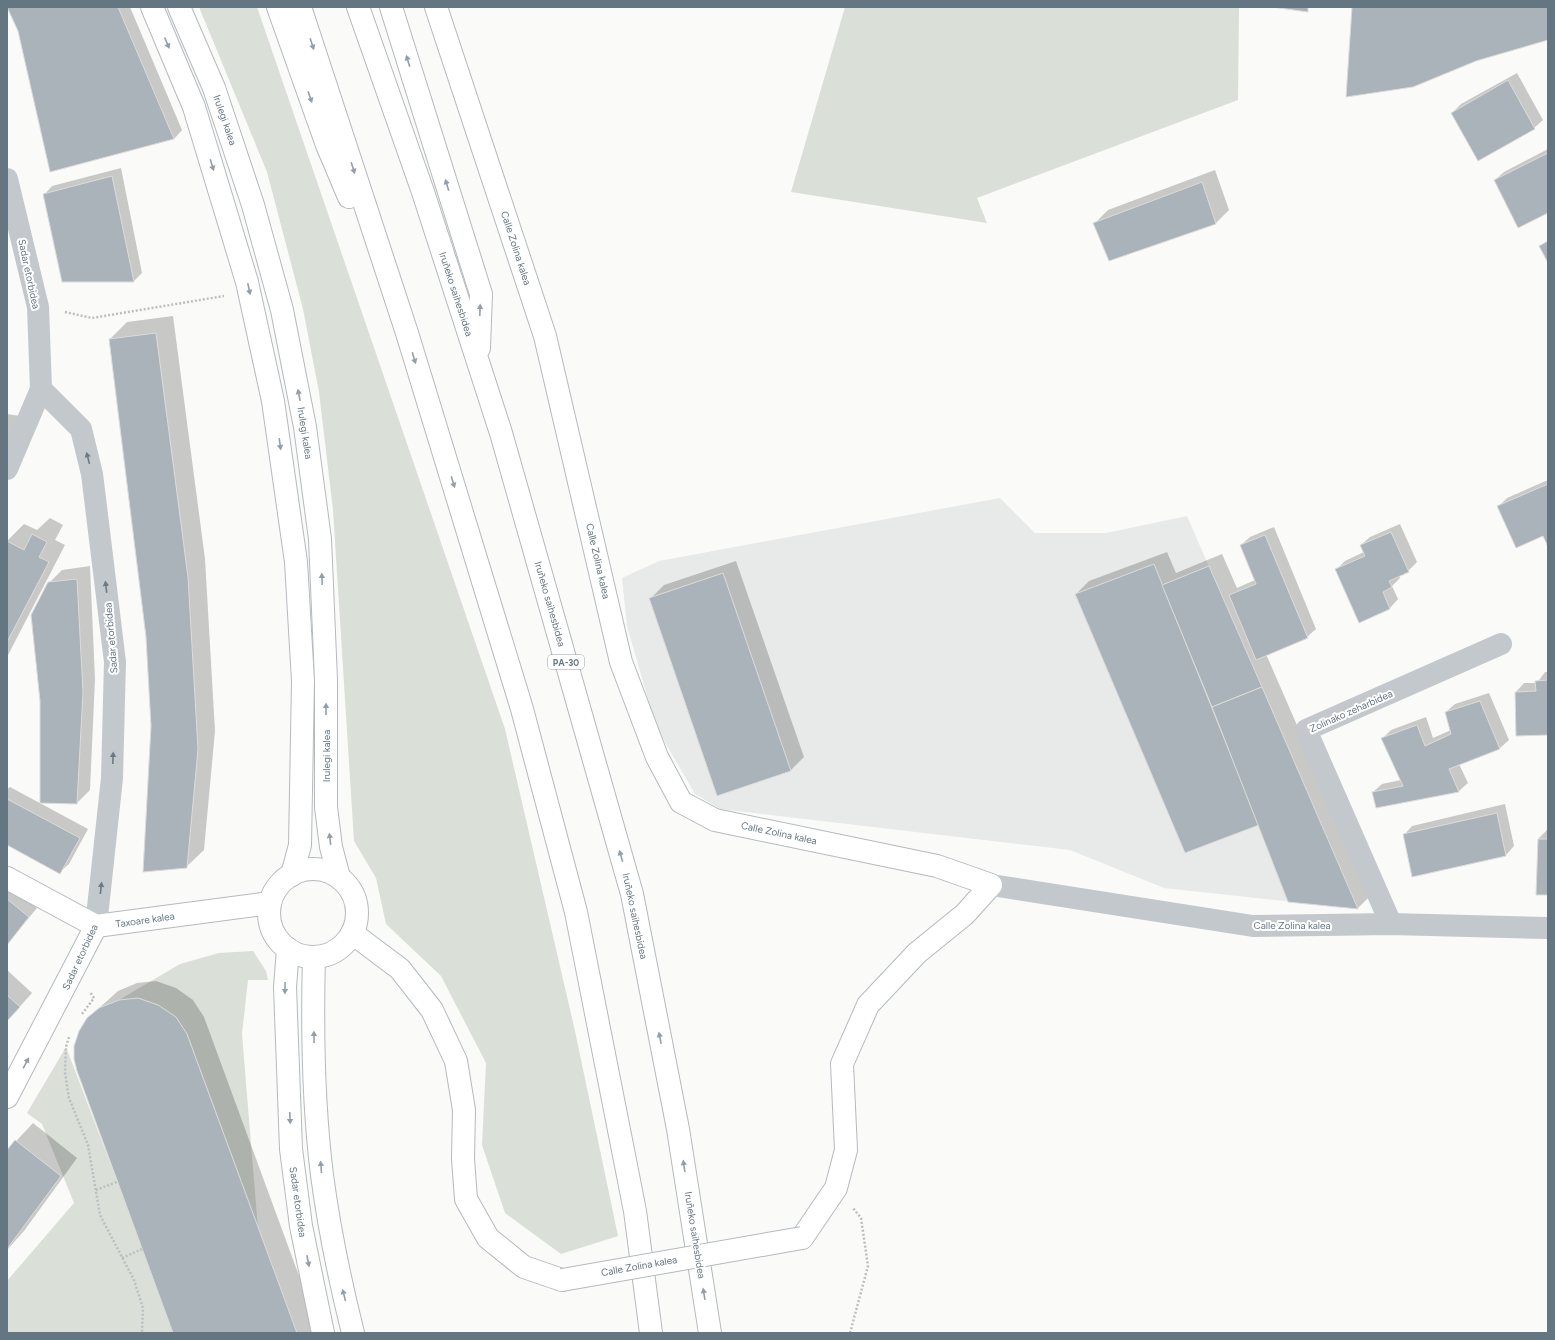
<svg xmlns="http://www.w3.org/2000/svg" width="1555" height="1340" font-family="Figtree,sans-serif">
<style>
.built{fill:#e8e9e9}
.green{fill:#dadfd7}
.shadow{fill:#0003}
.building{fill:#aab3b9;stroke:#dcdcda}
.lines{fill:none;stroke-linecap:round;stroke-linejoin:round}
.secondary-casing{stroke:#b3babf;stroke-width:24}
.highway-casing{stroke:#b4b9bd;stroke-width:24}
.path{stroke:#bbbfc2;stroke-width:2.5;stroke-dasharray:2 2;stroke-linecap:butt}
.street{stroke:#c3c8cc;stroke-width:22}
.secondary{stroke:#fff;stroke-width:22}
.highway{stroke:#fff;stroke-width:22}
.secondary-bridge-casing{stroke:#b3babf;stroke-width:24;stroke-linecap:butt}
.secondary-bridge{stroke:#fff;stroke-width:22}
.oneway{fill:#939fa8}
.oneway2{fill:#6a7a87}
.labels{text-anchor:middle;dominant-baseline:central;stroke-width:4;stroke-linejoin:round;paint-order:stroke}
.shield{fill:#fff;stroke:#939fa8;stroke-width:1}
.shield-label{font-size:9px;font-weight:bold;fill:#657683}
.street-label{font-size:10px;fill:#657683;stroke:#fff}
</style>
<rect width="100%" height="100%" fill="#fafaf8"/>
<!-- built -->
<polygon class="built" points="1000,498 1035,533 1106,533 1187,516 1358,909 1164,888 1070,850 720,809 695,794 656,727 627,626 622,578 659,561"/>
<!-- green -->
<g class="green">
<polygon points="199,7 257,7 505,729 575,1031 618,1236 561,1254 505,1213 482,1145 486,1063 441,976 386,924 376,878 354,841 333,510 319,392 303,309 267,172"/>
<polygon points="845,7 1239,7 1238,100 977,198 987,223 791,192"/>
<polygon points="253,951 266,971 268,980 248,980 242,1034 258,1229 187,1034 176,1017 158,1005 138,998 119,1000 180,964 219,953"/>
<polygon points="66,1047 175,1333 7,1333 7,1281 74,1203 42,1124 27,1113"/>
</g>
<!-- shadow -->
<g class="shadow">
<polygon points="8,7 130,7 182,130 174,139 19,31"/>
<polygon points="1517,73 1543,120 1534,128 1452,113 1461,104"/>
<polygon points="1548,149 1548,212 1495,180 1504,172"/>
<polygon points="121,168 142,273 134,281 44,195 52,186"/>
<polygon points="1215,170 1229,210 1216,223 1109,260 1095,223 1108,210"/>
<polygon points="173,316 205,559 215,731 204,850 186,867 152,726 148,637 110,339 127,322"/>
<polygon points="7,414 20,416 7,453"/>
<polygon points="1548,480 1548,544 1544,534 1499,506 1507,498"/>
<polygon points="50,518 63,525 55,540 65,545 7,657 7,541 24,524 37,530"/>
<polygon points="1400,524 1417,562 1408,571 1399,575 1400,578 1392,586 1398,599 1390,608 1359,622 1336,570 1345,561 1364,552 1361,545 1370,537"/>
<polygon points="1274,527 1316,629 1307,637 1266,654 1371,895 1358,908 1289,901 1260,824 1076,594 1089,581 1167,552 1176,573 1222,554 1237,588 1255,580 1241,545 1250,537"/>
<polygon points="736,561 804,757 791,770 650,599 664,585"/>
<polygon points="90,566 95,679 90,790 77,803 41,802 49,583 62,570"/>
<polygon points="1545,672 1548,672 1548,734 1516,692 1524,683 1537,683"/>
<polygon points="1489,693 1509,740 1500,748 1459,764 1468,783 1459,791 1377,807 1373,792 1382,784 1401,780 1382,739 1391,730 1426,717 1433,738 1451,730 1446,712 1455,704"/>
<polygon points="10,787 88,829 69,864 60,872 7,844 7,789"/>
<polygon points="1505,804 1514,846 1506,855 1413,876 1404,835 1412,826"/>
<polygon points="1547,830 1548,894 1537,894 1538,839"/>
<polygon points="7,884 37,908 7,944"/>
<polygon points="7,970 32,993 7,1021"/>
<polygon points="156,981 176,988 193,1000 204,1017 320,1333 174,1333 87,1019 118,991 137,983"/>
<polygon points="33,1123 77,1158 24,1231 7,1250 7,1151"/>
</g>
<!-- building -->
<g class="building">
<polygon points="7,7 118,7 174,139 50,172 18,31"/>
<polygon points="1272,7 1308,7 1308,12"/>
<polygon points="1352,7 1548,7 1548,40 1476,61 1413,87 1346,97"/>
<polygon points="1508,80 1535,129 1478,161 1451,113"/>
<polygon points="1548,153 1548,213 1518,228 1494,180"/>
<polygon points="112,176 134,282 62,282 43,194"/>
<polygon points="1202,182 1216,224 1109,261 1093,223"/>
<polygon points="1548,241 1548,263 1539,246"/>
<polygon points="156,333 188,577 198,749 187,868 143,872 151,726 146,637 109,339"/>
<polygon points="1548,484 1548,547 1543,536 1516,548 1497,506"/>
<polygon points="1391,532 1409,572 1389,581 1392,587 1383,592 1390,609 1359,623 1335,569 1365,556 1360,545"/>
<polygon points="32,534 47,542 39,557 49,562 7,642 7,541 24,550"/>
<polygon points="1265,535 1308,638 1256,660 1229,595 1256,584 1240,545"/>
<polygon points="1154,564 1259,825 1185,853 1075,594"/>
<polygon points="1209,566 1262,687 1212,707 1162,585"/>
<polygon points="723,573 791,771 717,796 649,598"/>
<polygon points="77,579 83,692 77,804 40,803 40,701 31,615 48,582"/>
<polygon points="1548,680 1548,735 1516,736 1515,692 1536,691 1535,681"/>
<polygon points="1262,687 1358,909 1288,902 1212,707"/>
<polygon points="1480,701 1500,749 1449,769 1459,792 1376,808 1372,792 1403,786 1381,738 1417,725 1425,746 1451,734 1445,712"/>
<polygon points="7,799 80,838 60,874 7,845"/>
<polygon points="1497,813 1506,856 1412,877 1403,834"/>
<polygon points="1538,839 1548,839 1548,895 1536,895"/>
<polygon points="7,899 29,917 7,945"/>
<polygon points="7,995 20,1007 7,1021"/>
<polygon points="138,998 158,1005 176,1017 187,1034 297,1333 173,1333 77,1071 74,1059 74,1046 79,1031 87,1018 99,1008 119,1000"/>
<polygon points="15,1140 61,1176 7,1249 7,1150"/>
</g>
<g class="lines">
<!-- secondary casing -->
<g class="secondary-casing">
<g id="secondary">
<polyline points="152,7 194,107 247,282 273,401 296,562 303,681 300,845 292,875"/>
<polyline points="179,7 214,88 253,205 282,310 305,427 320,539 326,680 326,807 331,847 339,877"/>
<polyline points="436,7 545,336 621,662 657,757 681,802 715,820 937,866 991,885 965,914 917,953 868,1005 842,1064 846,1150 836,1188 802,1238"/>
<circle cx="313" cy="913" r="44"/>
<polyline points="7,878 96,926 270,903"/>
<polyline points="352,933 400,969 432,1010 456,1061 464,1110 463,1159 466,1199 488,1238 524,1267 562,1280"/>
<polyline points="288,949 285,987 291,1149 301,1226 323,1333"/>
<path d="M314 957C312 1030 313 1103 322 1175 329 1228 340 1281 353 1333"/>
<polyline points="7,1097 96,926"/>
</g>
</g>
<!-- highway casing -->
<g class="highway-casing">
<g id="highway">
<polyline points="278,7 327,145 349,197"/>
<polyline points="300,7 407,333 522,709 576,912 635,1211 651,1333"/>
<polyline points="358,7 423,192 501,433 632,894 678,1129 710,1333"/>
<polyline points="391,7 481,294 479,348"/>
</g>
</g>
<!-- path -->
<g class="path">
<polyline points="65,312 92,318 224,296"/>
<polyline points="82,1014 94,998 90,992"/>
<polyline points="69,1037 66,1047 65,1073 69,1098 88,1145 100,1215 134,1280 143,1308 142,1333"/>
<polyline points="96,1190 117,1182"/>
<polyline points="122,1258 142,1249"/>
<polyline points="850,1333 868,1266 861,1218 853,1208"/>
</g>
<!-- street -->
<g class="street">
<polyline points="7,179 38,307 41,389 81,429 92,474 115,662 112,778 96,926"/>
<polyline points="7,469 41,389"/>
<polyline points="991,885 1253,926 1391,924 1548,928"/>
<polyline points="1391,924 1306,730 1501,644"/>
</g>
<!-- secondary -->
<use href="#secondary" class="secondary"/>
<!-- highway -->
<use href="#highway" class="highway"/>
<!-- secondary-bridge casing -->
<g class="secondary-bridge-casing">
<polyline id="secondary-bridge" points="562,1280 802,1238"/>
</g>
<!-- secondary-bridge -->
<use href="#secondary-bridge" class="secondary-bridge"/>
</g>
<!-- one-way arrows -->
<defs><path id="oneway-solid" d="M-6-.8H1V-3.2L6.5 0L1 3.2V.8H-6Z"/></defs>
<g class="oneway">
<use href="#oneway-solid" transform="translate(167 43) rotate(67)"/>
<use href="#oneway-solid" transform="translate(312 44) rotate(72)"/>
<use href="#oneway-solid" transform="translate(408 61) rotate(-107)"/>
<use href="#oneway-solid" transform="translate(310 97) rotate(71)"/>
<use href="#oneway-solid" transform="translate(212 165) rotate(73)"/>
<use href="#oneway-solid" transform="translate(353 168) rotate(72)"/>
<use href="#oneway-solid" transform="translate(447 185) rotate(-107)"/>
<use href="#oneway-solid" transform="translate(249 289) rotate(78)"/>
<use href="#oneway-solid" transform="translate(480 310) rotate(-88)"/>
<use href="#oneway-solid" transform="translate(414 358) rotate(73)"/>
<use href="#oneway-solid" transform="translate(299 395) rotate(-101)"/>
<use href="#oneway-solid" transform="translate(280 444) rotate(82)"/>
<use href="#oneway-solid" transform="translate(453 482) rotate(73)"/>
<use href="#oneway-solid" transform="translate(322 579) rotate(-92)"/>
<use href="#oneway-solid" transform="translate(326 709) rotate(-90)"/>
<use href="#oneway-solid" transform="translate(330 839) rotate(-97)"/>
<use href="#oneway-solid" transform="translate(621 856) rotate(-106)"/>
<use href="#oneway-solid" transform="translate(285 988) rotate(91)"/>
<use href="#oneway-solid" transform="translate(314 1037) rotate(-91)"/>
<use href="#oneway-solid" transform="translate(660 1038) rotate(-101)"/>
<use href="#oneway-solid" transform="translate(26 1063) rotate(-62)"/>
<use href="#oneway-solid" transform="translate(290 1118) rotate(88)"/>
<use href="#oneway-solid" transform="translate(684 1166) rotate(-99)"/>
<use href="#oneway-solid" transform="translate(321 1167) rotate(-95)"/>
<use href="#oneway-solid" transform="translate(308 1261) rotate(79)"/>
<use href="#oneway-solid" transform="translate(704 1294) rotate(-99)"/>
<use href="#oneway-solid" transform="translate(344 1295) rotate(-104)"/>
</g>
<g class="oneway2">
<use href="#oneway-solid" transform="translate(88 458) rotate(-104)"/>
<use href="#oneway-solid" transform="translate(106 587) rotate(-97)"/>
<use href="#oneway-solid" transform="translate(113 758) rotate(-88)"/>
<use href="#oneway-solid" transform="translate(101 888) rotate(-84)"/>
</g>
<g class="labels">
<!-- shield labels -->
<rect class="shield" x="548" y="655" width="36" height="14" rx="3"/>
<g class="shield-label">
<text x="566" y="662">PA-30</text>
</g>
<!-- street labels -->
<g class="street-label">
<text transform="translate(225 120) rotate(71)">Irulegi kalea</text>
<text transform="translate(516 248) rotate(72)">Calle Zolina kalea</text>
<text transform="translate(29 274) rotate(78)">Sadar etorbidea</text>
<text transform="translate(456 294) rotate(72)">Iruñeko saihesbidea</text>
<text transform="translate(305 433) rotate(81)">Irulegi kalea</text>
<text transform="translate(598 561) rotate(77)">Calle Zolina kalea</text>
<text transform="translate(550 604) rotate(74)">Iruñeko saihesbidea</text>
<text transform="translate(111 638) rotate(-95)">Sadar etorbidea</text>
<text transform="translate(1351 711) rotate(-24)">Zolinako zeharbidea</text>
<text transform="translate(326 756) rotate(-90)">Irulegi kalea</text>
<text transform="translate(779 833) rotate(12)">Calle Zolina kalea</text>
<text transform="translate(635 916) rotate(78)">Iruñeko saihesbidea</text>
<text transform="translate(145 920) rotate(-8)">Taxoare kalea</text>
<text x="1292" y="925">Calle Zolina kalea</text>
<text transform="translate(80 957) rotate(-65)">Sadar etorbidea</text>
<text transform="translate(298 1202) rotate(82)">Sadar etorbidea</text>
<text transform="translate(695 1235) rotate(81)">Iruñeko saihesbidea</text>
<text transform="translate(639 1266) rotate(-10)">Calle Zolina kalea</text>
</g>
</g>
<!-- border -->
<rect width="1555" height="1340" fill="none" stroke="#657683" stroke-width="16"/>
</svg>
